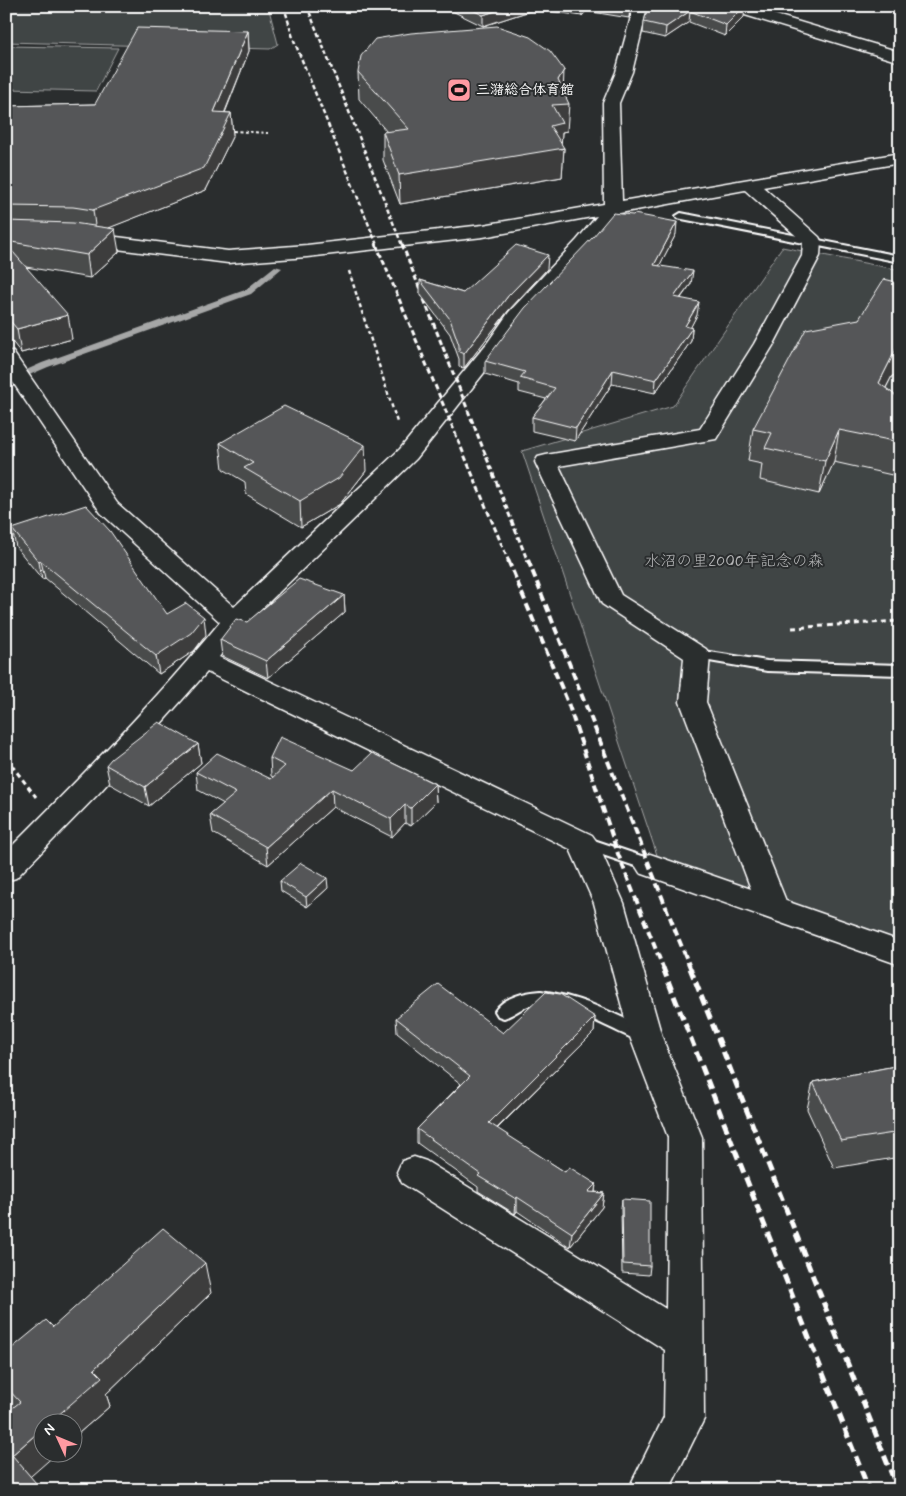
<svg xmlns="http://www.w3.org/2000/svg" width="906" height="1496" font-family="Mynerve,'Klee One',sans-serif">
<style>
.green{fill:#414445;stroke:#a0a2a2}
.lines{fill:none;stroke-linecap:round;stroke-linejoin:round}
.stream{fill:#a6a7a7;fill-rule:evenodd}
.service-casing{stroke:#fff;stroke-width:4}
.minor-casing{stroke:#fff;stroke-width:3}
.path-far2{stroke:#fff;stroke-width:2;stroke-dasharray:3 2.5;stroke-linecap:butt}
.path-far1{stroke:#fff;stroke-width:2.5;stroke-dasharray:4 3;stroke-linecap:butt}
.path{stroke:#fff;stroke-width:3;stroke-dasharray:5 4;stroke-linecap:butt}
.service{fill:#2a2d2e;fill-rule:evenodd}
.minor{fill:#2a2d2e;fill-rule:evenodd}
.rail-far3{stroke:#fff;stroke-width:2.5;stroke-dasharray:4.5 2.5;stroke-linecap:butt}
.rail-far2{stroke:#fff;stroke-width:3;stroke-dasharray:5.5 3;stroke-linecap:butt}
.rail-far1{stroke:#fff;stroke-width:4;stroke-dasharray:8 4;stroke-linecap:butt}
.rail{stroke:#fff;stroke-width:5;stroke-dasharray:10 5;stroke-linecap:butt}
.wall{fill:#494b4c;stroke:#fff}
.shaded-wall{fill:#3c3d3e;stroke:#fff}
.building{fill:#555758;stroke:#fff}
.labels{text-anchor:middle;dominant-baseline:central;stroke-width:4;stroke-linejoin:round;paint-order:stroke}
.far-poi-label{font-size:14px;font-weight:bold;fill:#fff;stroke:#2a2d2e;text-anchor:start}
.park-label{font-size:16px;fill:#b3b4b5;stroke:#2a2d2e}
</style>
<rect width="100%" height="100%" fill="#2a2d2e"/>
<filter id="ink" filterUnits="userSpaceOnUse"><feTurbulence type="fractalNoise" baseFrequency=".02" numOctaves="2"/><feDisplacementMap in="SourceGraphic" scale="10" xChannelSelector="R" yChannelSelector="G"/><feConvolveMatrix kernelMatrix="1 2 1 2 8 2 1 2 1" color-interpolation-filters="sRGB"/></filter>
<g filter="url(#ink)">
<!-- green -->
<g class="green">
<polygon points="6,6 268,6 278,44 270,49 6,42"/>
<polygon points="6,46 118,48 96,91 6,89"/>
<polygon points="782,247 900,270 900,949 659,861 522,451 673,406"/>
</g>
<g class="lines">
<!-- stream -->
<polygon class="stream" points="275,266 282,268 251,294 48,367 6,385 6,379 42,363 245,290"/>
<!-- service casing -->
<g class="service-casing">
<g id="service">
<polygon points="681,213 900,256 900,262 677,218 676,216"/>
<polygon points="697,650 767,661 900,665 900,675 767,671 692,658 690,655 692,652"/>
<polygon points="582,836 656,861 658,865 656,869 650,871 576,846 574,842 576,838"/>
<path d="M541 991C580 996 615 1014 651 1031L654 1036 651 1041 645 1043C614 1033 561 996 528 1006 520 1009 513 1015 504 1018L498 1016 495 1011C503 997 526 992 541 991Z"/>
</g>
</g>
<!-- minor casing -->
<g class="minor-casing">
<g id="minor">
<path d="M634 6H648L632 72 619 103 622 201 900 153V163L763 187 819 237 821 241 820 256 774 344 716 439 559 466 621 595 706 649 710 655 706 702 786 901 900 941V965L640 873 635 865 640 857 650 854 751 889 680 702 684 658 602 604 535 462 538 457 546 455 700 429 754 344 802 256 803 242 745 190 620 213 591 248 523 320 502 350 416 459 243 627 219 657 592 835 597 842 624 903 662 1037 702 1137 704 1419 669 1490H628L664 1417 665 1350 402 1183 397 1172 402 1161 414 1157 426 1161 666 1309 668 1137 630 1037 594 903 570 849 207 672 100 792 16 878 6 881V852C80 778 154 703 220 622L101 513 6 372V350L13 352 117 503 234 607 400 449 488 342 509 312 577 240 597 216 483 237 307 257 228 263 77 244 6 242V230L77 232 228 251 307 245 483 225 604 204 603 103 616 72Z"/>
<polygon points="723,6 746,6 900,52 900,62 725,9"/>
</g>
</g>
<!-- path-far2 -->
<polyline class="path-far2" points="233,131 268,133"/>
<!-- path-far1 -->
<polyline class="path-far1" points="349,271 397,422"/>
<!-- path -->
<g class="path">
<polyline points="792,628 900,621"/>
<polyline points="6,758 36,797"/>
</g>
<!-- service -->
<use href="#service" class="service"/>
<!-- minor -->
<use href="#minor" class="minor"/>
<!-- rail-far3 -->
<g class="rail-far3">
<polyline points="284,6 293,38 377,245"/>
<polyline points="307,6 402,245"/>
</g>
<!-- rail-far2 -->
<g class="rail-far2">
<polyline points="376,244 509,562"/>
<polyline points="402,244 528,562"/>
</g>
<!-- rail-far1 -->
<g class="rail-far1">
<polyline points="508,560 568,703 618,854 664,970"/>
<polyline points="528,560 691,970"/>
</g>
<!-- rail -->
<g class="rail">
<polyline points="663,968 869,1490"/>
<polyline points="690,968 898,1490"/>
</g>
</g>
<!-- wall -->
<g class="wall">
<polygon points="446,6 632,6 629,18 586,11 582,16 536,9 483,26 446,8"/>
<polygon points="648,6 744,17 725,36 689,22 665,38 643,33 644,22"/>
<polygon points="248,31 249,51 225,113 231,113 233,135 206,190 108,228 119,252 90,278 26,267 72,339 21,353 6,334 6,106 95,104"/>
<polygon points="358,72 563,90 567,131 562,132 561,145 564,148 562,177 400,204 383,160 383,132 387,132 359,99"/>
<polygon points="676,234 659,266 691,284 681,298 697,315 690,328 692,328 691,341 655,393 612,384 575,441 532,431 532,417 546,399 519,392 519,384 485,374 485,361"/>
<polygon points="547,269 508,311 464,368 459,367 459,359 450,334 420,294 420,280 463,293"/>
<polygon points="900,283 900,374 892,376 886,388 900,399 900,455 892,475 834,462 819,494 760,480 762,464 748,461 753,429 859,319"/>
<polygon points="220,443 366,471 340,504 301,527 246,494 245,482 223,469"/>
<polygon points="12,529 167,614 206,635 194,651 159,674 45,578 42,579 16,547"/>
<polygon points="344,595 345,612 268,678 222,656 220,640 247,622"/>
<polygon points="198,744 201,763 149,806 110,784 106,765"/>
<polygon points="270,758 354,770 435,784 436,802 411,826 405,823 392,837 333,807 268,865 213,833 210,815 224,804 198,790 196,772 271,779 273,777 271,776"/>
<polygon points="280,881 328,888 307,907 281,891"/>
<polygon points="595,1017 594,1032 497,1129 565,1172 596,1184 595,1192 604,1193 602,1207 570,1247 517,1211 515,1214 478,1191 478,1187 417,1143 417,1129 461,1084 397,1033 396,1018 503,1033"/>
<polygon points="900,1065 900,1157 834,1168 807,1109 813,1082"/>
<polygon points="622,1199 650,1266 649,1275 622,1273 621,1208"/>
<polygon points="211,1293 106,1394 110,1406 72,1439 72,1424 31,1476 6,1490 11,1409 6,1403 6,1353 53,1327"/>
</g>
<!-- shaded-wall -->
<g class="shaded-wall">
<polygon points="511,6 536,6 536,9 483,26 483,15"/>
<polygon points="582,6 587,6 586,11 582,16"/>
<polygon points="630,6 632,6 629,18"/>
<polygon points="745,6 744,17 725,36 726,25"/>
<polygon points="690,11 689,22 665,38 666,27"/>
<polygon points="248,31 249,51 216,134 214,112"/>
<polygon points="564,70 563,97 569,104 567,131 562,132 561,149 564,148 562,177 400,204 399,175 552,105 558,80"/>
<polygon points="231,113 233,135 206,190 96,233 93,210"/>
<polygon points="677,222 676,234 653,278 654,265"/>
<polygon points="115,229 119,252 90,278 87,255"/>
<polygon points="548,255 547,269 508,311 464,368 464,354 508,296"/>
<polygon points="693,271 691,284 672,309 674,297"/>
<polygon points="699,302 697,315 684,340 685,326"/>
<polygon points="68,315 72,339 21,353 17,329"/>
<polygon points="692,328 691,341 655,393 656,380"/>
<polygon points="898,345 900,345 900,374 892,376 872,414 879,383"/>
<polygon points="613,370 612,384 575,441 576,428"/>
<polygon points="839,430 834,462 819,494 825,461"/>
<polygon points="900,440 900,455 892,475 899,442"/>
<polygon points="365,445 366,471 340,504 301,527 300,501"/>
<polygon points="41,561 45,578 42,579 39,562"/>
<polygon points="344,595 345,612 268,678 266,661"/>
<polygon points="204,617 206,635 194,651 159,674 156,656"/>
<polygon points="198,744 201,763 149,806 145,787"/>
<polygon points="435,784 436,802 411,826 411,808"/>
<polygon points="332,789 333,807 268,865 266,847"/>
<polygon points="405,805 405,823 392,837 391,819"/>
<polygon points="327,878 328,888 307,907 306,897"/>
<polygon points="595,1017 594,1032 488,1137 489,1123"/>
<polygon points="596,1184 594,1198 588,1192"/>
<polygon points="604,1193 602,1207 570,1247 572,1233"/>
<polygon points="517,1197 517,1211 515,1214 516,1199"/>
<polygon points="205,1263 211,1293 106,1394 110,1406 72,1439 72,1424 48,1424 94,1369"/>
<polygon points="42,1429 42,1454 56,1454 23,1483 12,1455"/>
</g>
<!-- building -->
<g class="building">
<polygon points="464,6 511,6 483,15"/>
<polygon points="648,6 745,6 726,25 690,11 666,27 644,22"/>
<polygon points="497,26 530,37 550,51 564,70 558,80 569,104 552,105 562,123 550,126 564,148 399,175 383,132 409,129 358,72 361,56 375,39 411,33"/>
<polygon points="137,28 248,31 214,112 231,113 204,168 93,210 73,207 6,206 6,106 95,104"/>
<polygon points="613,213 633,215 634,214 677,222 654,265 693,271 674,297 699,302 685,326 692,328 656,380 613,370 576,428 532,417 555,388 520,378 525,372 485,361 525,308 593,237"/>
<polygon points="6,221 73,223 115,229 87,255 6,241"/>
<polygon points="6,244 68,315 17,329 6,316"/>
<polygon points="516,245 548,255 508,296 464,354 459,352 459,345 450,319 420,280 463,293"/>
<polygon points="884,279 900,283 900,345 898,345 879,383 900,399 900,440 899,442 839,430 825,461 765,448 772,433 753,429 806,329 859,319"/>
<polygon points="284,406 365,445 339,478 300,501 244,468 253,463 220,443"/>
<polygon points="86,505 110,531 167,614 186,603 204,617 191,633 156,656 41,561 39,562 12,529"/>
<polygon points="299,579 344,595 266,661 220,640 236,619 247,622"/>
<polygon points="159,722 198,744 145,787 106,765 111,759"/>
<polygon points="280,737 354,770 372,753 435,784 411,808 405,805 391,819 332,789 266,847 210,815 236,793 196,772 217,753 271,779 285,766 270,758"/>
<polygon points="301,863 327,878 306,897 280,881"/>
<polygon points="438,984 503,1033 546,992 560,994 595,1017 489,1123 565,1172 569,1167 596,1184 588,1192 604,1193 572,1233 517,1197 516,1199 478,1176 480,1174 417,1129 470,1076 396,1018"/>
<polygon points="900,1065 900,1132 841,1141 813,1082"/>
<polygon points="622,1199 650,1201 650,1266 623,1264"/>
<polygon points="163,1228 205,1263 94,1369 102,1377 48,1424 42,1424 42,1429 12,1455 42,1490 6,1490 6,1413 20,1402 6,1387 6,1353 46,1320 53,1327"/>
</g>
</g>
<!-- icons -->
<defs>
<g id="stadium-square" transform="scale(1.25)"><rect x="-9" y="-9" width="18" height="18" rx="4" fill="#ff9aa2" stroke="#2a2d2e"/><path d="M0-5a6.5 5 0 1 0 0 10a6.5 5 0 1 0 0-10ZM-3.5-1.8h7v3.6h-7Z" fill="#111"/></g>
</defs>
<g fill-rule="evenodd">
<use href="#stadium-square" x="459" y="90"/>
</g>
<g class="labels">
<!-- far-poi labels -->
<g class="far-poi-label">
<text x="476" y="90">三潴総合体育館</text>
</g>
<!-- park labels -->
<g class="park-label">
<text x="734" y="561">水沼の里2000年記念の森</text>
</g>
</g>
<!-- margin -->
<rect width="906" height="1496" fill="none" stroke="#2a2d2e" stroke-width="25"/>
<rect x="12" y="12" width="881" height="1471" fill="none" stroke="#fff" stroke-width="2" filter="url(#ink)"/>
<!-- north arrow -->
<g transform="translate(58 1438) rotate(314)"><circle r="24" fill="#2a2d2e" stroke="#7f8182"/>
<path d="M0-4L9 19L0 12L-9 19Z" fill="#ff9aa2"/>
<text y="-8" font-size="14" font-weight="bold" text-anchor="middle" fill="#ffffff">N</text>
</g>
</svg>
